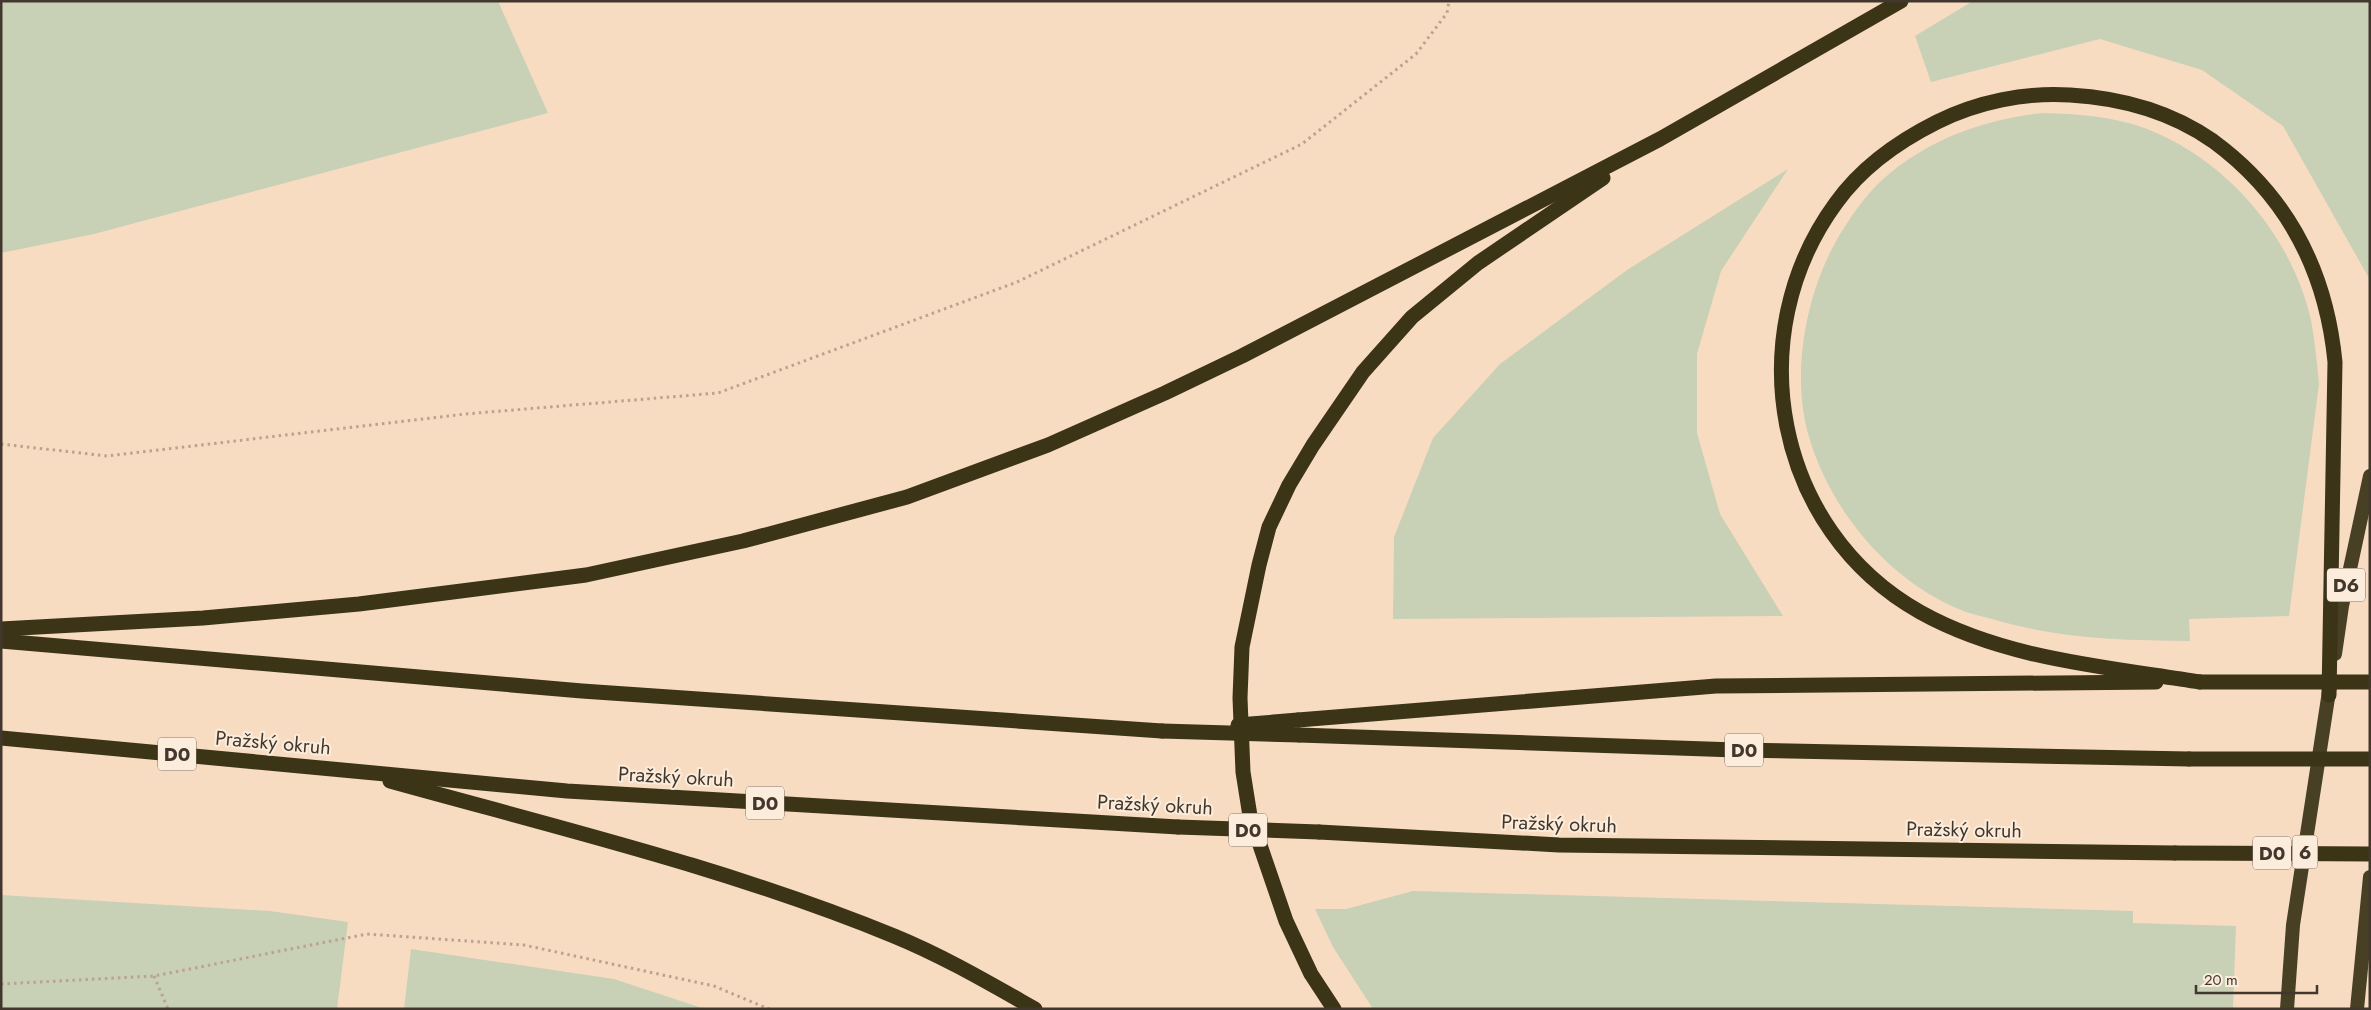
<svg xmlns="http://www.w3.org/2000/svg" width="2371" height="1010" font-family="Jost,sans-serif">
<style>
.grass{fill:#c8d0b6}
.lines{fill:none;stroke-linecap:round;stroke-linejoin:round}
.path{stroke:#baa38f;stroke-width:3;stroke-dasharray:2.5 4;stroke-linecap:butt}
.trunk{stroke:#474024;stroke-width:14}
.motorway{stroke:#3c3416;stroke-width:15}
.motorway-bridge{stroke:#3c3416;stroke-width:15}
.labels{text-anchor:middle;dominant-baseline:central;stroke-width:4;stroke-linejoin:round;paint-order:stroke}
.shield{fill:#fcecdc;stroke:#7a6d61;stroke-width:1}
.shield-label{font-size:19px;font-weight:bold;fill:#42372c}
.street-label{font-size:20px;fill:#42372c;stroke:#fcecdc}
</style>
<rect width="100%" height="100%" fill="#f8dcc2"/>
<!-- grass -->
<g class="grass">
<polygon points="1,1 498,1 548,113 94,234 1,253"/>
<polygon points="1973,1 2370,1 2370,280 2283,126 2202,70 2100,39 1931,82 1915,36"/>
<path d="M2042 113C2077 114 2113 116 2147 129 2227 160 2292 236 2311 320 2315 342 2317 363 2319 384L2289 616 2189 619 2190 641C2120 640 2060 639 1992 619 1982 616 1970 614 1961 610 1888 580 1831 511 1809 437 1791 376 1805 298 1835 243 1849 218 1867 192 1889 174 1934 137 1985 120 2042 113Z"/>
<polygon points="1788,169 1721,271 1697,354 1697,433 1720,514 1783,616 1393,619 1394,537 1433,438 1500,364 1627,270"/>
<polygon points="1413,891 2133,911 2133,923 2236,926 2233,1009 1373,1009 1333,947 1315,909 1346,909"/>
<polygon points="1,895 270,911 348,922 337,1009 1,1009"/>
<polygon points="411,949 614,979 705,1009 404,1009"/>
</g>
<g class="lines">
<!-- path -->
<g class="path">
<polyline points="1,444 107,456 465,414 718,393 1017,282 1302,144 1416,54 1447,13 1449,1"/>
<polyline points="154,976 168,1009"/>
<polyline points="1,984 154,976 367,934 524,945 714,986 769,1009"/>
</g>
<!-- trunk -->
<g class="trunk">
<polyline points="2335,654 2342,606 2370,476"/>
<polyline points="2287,1009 2293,925 2330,685"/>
<polyline points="2357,1009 2370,877"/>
</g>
<!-- motorway -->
<g class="motorway">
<polyline points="1,629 203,618 359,604 586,575 743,541 907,497 1048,445 1165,393 1242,356 1660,139 1901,1"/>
<polyline points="1,641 582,691 1162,731"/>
<path d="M2200 682C2106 667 2004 659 1920 612 1774 530 1739 335 1836 203 1861 168 1899 141 1937 122 1977 102 2025 92 2070 95 2122 98 2170 111 2213 141 2288 196 2326 270 2335 362L2329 695"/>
<polyline points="1298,720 1716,686 2156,682"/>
<polyline points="1299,735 1736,750 2189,759"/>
<polyline points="1,738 567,791 1178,827"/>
<path d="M390 781C559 828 731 869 894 936 943 956 989 983 1035 1009"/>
<polyline points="1319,832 1559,845 2175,853"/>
<polyline points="1334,1009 1311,974 1286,921 1250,816 1243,772 1240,698 1242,647 1259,565 1269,527 1289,485 1313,445 1363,372 1412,317 1478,263 1603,178"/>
</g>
<!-- motorway-bridge -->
<g class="motorway-bridge">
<polyline points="2200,682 2370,682"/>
<polyline points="1238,725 1298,720"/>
<polyline points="1162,731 1299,735"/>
<polyline points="2189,759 2370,759"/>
<polyline points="1178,827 1319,832"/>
<polyline points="2175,853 2370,854"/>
</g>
</g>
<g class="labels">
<!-- shield labels -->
<g class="shield">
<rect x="2327" y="568.5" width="38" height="33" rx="4"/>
<rect x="1725" y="733.5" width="38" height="33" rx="4"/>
<rect x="158" y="737.5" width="38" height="33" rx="4"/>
<rect x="746" y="786.5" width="38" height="33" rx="4"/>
<rect x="1229" y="813.5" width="38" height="33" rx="4"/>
<rect x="2292.5" y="835.5" width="25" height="33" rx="4"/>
<rect x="2253" y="836.5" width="38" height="33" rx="4"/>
</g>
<g class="shield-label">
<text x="2346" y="585">D6</text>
<text x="1744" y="750">D0</text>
<text x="177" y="754">D0</text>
<text x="765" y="803">D0</text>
<text x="1248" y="830">D0</text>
<text x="2305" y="852">6</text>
<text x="2272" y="853">D0</text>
</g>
<!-- street labels -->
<g class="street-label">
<text transform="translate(273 743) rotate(5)">Pražský okruh</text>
<text transform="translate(676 777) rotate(3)">Pražský okruh</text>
<text transform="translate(1155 805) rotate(3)">Pražský okruh</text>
<text transform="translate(1559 824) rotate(2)">Pražský okruh</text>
<text transform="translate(1964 830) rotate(1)">Pražský okruh</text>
</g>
</g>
<!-- border -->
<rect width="2371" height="1010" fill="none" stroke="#42372c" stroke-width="5"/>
<!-- scale -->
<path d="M2196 985v8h121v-8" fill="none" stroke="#42372c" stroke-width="2.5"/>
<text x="2204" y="985" font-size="15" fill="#42372c" stroke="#fcecdc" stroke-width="4" paint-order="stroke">20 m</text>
</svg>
